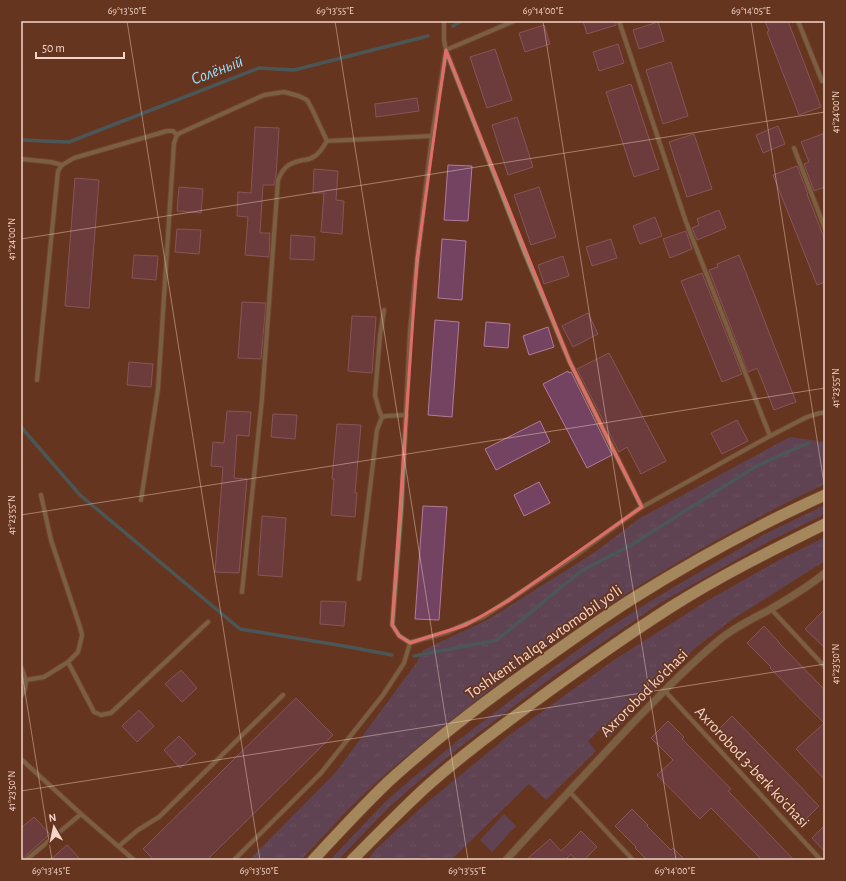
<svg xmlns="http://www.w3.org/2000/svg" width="846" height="881" font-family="'Alegreya Sans',sans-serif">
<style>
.grass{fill:url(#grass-tufts)}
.garden{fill:#575692}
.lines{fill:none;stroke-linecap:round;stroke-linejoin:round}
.stream{stroke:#2a7f9b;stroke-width:3.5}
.building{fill:#734361;stroke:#b07b9b}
.minor-casing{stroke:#80523d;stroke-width:6}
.tertiary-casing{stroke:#80523d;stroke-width:9}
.trunk-casing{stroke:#80523d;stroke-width:13}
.minor{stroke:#95926e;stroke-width:4}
.tertiary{stroke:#95926e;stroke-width:7}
.trunk{stroke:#f2ecac;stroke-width:11}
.marked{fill:none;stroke:#e26d68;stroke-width:3;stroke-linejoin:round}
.ticks{fill:none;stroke:#f4d5c8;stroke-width:1;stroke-opacity:0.45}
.labels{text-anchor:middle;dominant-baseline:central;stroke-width:3.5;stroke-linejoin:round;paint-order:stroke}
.street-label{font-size:16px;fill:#f4d5c8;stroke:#66351f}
.water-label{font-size:17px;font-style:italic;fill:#93dffc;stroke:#66351f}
.neatline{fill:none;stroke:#f4d5c8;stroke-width:1.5}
.ticks-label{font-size:10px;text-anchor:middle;fill:#f4d5c8}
</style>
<defs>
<pattern id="grass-tufts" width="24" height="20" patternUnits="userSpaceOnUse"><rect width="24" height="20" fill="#575692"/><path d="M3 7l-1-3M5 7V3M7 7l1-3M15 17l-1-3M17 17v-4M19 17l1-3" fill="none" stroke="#706da0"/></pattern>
</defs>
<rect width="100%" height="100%" fill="#66351f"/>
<!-- grass -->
<g class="grass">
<path d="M790 437 825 442V484C780 505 736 529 692 554 612 600 536 652 464 710 430 737 395 764 364 794 342 815 322 838 301 860H249L336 772 411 670 417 662 423 650 489 619 595 552 640 518Z"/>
<polygon points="825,505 825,514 768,542 660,603 558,673 460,747 412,787 389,807 338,860 330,860 386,801 409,781 456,742 554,667 604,631 657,597 763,535"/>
<polygon points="825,537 825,561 733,619 695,648 609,738 599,730 588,741 596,751 546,800 529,784 451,860 427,860 424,857 421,860 367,860 376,849 424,805 508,736 614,660 705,602 779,560"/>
</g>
<!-- garden -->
<polygon class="garden" points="504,814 516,826 492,852 480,840"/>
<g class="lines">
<!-- stream -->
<g class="stream">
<polyline points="453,26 461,21"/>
<polyline points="21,140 69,142 259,68 294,70 428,36"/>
<polyline points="21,427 80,495 240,629 344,646 392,655"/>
<polyline points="414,656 497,640 581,571 631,545 755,467 785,453 809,443"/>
</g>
</g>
<!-- building -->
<g class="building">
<polygon points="583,21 616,21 616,25 587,34"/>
<polygon points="765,21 788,21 821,107 799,115 767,32 769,31"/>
<polygon points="658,22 664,41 639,49 633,30"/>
<polygon points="544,25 550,44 525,52 519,33"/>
<polygon points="618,44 624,63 599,71 593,52"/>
<polygon points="495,49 512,100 487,108 470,57"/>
<polygon points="671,62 688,116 663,124 646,70"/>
<polygon points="631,84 659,169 634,177 606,92"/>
<polygon points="417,98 419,111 376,117 375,104"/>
<polygon points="517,117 533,167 508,175 492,125"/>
<polygon points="778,126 785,144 763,153 756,135"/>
<polygon points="255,127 279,128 276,176 274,185 263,185 260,233 270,233 269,257 245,255 248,217 237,216 238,192 251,193"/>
<polygon points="825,133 825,187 814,191 804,164 809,162 801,142"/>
<polygon points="694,134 712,189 687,197 669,142"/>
<polygon points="448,165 472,166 468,221 444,220"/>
<polygon points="797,166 808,194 807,194 825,240 825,282 817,285 773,175"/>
<polygon points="314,169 338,171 336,200 344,201 342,234 321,232 324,193 313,193"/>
<polygon points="75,178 99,180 89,308 65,306"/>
<polygon points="179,187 203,189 201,213 177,211"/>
<polygon points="539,187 556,237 531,245 514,195"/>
<polygon points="719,210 726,228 697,240 692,228 699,225 697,219"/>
<polygon points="655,217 662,236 640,244 633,226"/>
<polygon points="177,229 201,230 199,254 175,252"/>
<polygon points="686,231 692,249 670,258 663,239"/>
<polygon points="291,235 315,237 314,260 290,259"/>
<polygon points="442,239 466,241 462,300 438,298"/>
<polygon points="611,239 617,258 592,266 586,247"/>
<polygon points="134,255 158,256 156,280 132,278"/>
<polygon points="739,255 796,402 774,410 757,368 748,372 709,270 718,267 717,264"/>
<polygon points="563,256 569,276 544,284 538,265"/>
<polygon points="702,273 742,374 722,382 681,281"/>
<polygon points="242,302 266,303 261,359 238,358"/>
<polygon points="588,313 598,334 573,347 562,326"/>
<polygon points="352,316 376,317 372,373 348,371"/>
<polygon points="435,320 459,322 452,417 428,415"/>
<polygon points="486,322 510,324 508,348 484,346"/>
<polygon points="548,327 554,347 529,355 523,336"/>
<polygon points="609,353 666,461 641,474 627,447 619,452 577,369"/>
<polygon points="129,362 153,364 151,387 127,385"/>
<polygon points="568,371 569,373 571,372 612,455 587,468 543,384"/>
<polygon points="227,411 251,412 249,436 237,435 234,478 247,479 239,573 215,572 223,467 211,466 213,442 224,443"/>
<polygon points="273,414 297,415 295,439 271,437"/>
<polygon points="737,420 748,441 722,454 711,433"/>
<polygon points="540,421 550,442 496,470 485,449"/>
<polygon points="337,424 361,425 355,493 357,493 355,517 331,515 334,479 332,479"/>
<polygon points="539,482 550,503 524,516 514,495"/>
<polygon points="423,506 447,507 439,620 415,619"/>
<polygon points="262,516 286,518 282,577 258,575"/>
<polygon points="321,601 346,602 344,626 320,624"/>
<polygon points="825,609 825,648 805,629"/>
<polygon points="764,626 779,642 779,643 825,690 825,780 796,749 824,723 770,668 771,667 747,643"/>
<polygon points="181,670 197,688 182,702 165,684"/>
<polygon points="296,698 333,735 207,860 154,860 143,849"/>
<polygon points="139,710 154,726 137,742 122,726"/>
<polygon points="732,716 819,806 802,823 715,733"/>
<polygon points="668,721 684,737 682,739 731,789 728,791 794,860 762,860 711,808 700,819 657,775 673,760 651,738"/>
<polygon points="179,736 196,754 180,768 164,750"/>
<polygon points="632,809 648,825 647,826 671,850 673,848 685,860 647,860 635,848 636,847 615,826"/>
<polygon points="34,817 50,834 21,860 21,828"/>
<polygon points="825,825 825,852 812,838"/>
<polygon points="581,831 597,847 584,860 576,860 571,854 567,858 569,860 526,860 550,839 561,851"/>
<polygon points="67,845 81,860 50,860"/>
</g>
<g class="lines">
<!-- minor casing -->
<g class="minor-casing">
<g id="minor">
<polyline points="444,21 444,40 446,50 432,136 417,259 410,331 401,509 392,625 399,636 410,643 448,632 483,617 508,601 575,556 642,507 770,436 807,417 820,413 825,413"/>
<polyline points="514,21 446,50 525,253 570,362 642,507"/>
<polyline points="619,21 686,222 770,436"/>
<polyline points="798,21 822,81"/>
<polyline points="794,148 825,229"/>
<polyline points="21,159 51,162 62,165"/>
<polyline points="37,380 58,171 62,165 74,158 167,131 173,131 177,135"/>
<polyline points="382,417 379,410 375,395 380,336 384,310"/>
<polyline points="141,500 158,389 174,143 177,135 180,133 264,95 284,92 299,96 307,100 312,109 327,141"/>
<polyline points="359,579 377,430 382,417 386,416 406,415"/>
<path d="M242 592 262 399 278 180C284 166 289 163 303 160 307 160 312 158 315 156 320 153 324 146 327 141L432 136"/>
<polyline points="771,609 825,667"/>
<polyline points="68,662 94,712 101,715 111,713 208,622"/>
<path d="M21 667C25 677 29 686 21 696"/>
<polyline points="26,680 44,677 68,662 78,652 82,635 80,627 51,540 41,495"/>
<polyline points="665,691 821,860"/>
<polyline points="21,759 81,814 134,860"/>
<polyline points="569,791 633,860"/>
<polyline points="119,846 138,830 159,817 283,695"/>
<polyline points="26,860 81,814"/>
<polyline points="234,860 321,773 383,695 404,663 410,643"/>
</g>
</g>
<!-- tertiary casing -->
<g class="tertiary-casing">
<path id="tertiary" d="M506 860C547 815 589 770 631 725 659 696 687 667 718 641 733 628 752 619 769 610 788 599 808 587 825 573"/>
</g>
<!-- trunk casing -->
<g class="trunk-casing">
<g id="trunk">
<path d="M313 860C337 834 362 807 388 782 434 740 484 702 535 666 567 643 599 620 632 599 694 560 758 525 825 495"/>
<path d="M352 860C376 836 400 811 425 788 464 753 507 722 549 691 589 662 629 634 671 607 720 576 772 550 825 524"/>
</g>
</g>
<!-- minor -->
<use href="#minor" class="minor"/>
<!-- tertiary -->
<use href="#tertiary" class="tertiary"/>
<!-- trunk -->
<use href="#trunk" class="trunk"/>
</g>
<!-- marked area -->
<path d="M0 0H846V881H0ZM446 50 570 362 642 507 508 601 466 625 410 643 399 636 392 625 417 259Z" fill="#66351f" fill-opacity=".55" fill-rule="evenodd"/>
<path class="marked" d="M446 50 570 362 642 507 508 601 466 625 410 643 399 636 392 625 417 259Z"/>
<!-- ticks -->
<path class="ticks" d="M127 21 260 860M335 21 468 860M543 21 676 860M751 21 825 490M21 239 825 112M21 515 825 388M21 667 52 860M21 791 825 664"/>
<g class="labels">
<!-- street labels -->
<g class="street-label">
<text transform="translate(544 642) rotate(-35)">Toshkent halqa avtomobil yo'li</text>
<text transform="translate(644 693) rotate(-45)">Axrorobod ko'chasi</text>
<text transform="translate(752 767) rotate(47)">Axrorobod 3-berk ko'chasi</text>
</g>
<!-- water labels -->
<g class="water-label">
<text transform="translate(217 70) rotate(-21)">Солёный</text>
</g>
</g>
<!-- border -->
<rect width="846" height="881" fill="none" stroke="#66351f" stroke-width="44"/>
<!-- north arrow -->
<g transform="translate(54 827) rotate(351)" stroke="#66351f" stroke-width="3" paint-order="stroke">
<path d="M0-3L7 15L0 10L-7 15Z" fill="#f4d5c8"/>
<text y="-6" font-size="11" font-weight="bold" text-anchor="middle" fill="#f4d5c8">N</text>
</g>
<!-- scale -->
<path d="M36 52v6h88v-6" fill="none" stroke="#f4d5c8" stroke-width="2"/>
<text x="42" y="52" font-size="12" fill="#f4d5c8" stroke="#66351f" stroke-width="3" paint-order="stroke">50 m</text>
<rect x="22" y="22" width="802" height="837" class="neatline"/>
<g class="ticks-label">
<text x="127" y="14">69°13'50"E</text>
<text x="335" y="14">69°13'55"E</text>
<text x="543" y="14">69°14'00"E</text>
<text x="751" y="14">69°14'05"E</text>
<text transform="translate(835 112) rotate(-90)" y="4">41°24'00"N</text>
<text transform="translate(11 239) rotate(-90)" y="4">41°24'00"N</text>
<text transform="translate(835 388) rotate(-90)" y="4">41°23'55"N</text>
<text transform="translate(11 515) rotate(-90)" y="4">41°23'55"N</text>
<text transform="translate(835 664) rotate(-90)" y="4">41°23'50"N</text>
<text transform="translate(11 791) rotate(-90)" y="4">41°23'50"N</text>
<text x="51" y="874">69°13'45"E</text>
<text x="259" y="874">69°13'50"E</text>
<text x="467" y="874">69°13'55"E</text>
<text x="675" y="874">69°14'00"E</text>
</g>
</svg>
